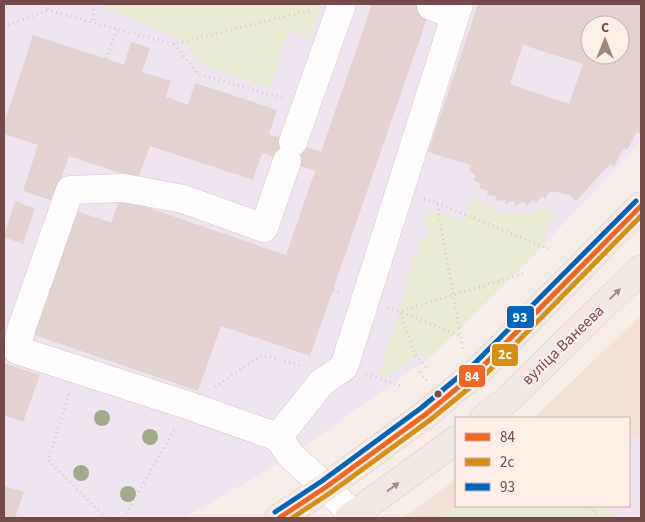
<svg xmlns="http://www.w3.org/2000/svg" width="645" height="522" font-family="'Source Sans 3',sans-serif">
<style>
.residential{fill:#f2e0d9}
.education{fill:#eee5f1;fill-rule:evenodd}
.green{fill:#e9ebd3}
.building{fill:#e3d3d0;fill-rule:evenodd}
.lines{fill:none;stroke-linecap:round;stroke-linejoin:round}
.minor-casing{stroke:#d4c8c6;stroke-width:29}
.major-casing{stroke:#d8cac8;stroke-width:29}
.path{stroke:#d8cbc9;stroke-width:3;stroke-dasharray:1 4;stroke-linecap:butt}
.minor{stroke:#fefcfc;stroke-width:28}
.major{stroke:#f2e9e4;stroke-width:28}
.bus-1-casing{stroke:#ffefe9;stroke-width:9}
.bus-2-casing{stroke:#ffefe9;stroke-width:9}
.bus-3-casing{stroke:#ffefe9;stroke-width:9}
.bus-1{stroke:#f26522;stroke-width:5}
.bus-2{stroke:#d68f12;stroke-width:5}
.bus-3{stroke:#0065bd;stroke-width:5}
.tree{fill:#a3aa8b}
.oneway{fill:#a68a87}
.bus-dot{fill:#744b49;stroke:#ffefe9;stroke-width:2}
.labels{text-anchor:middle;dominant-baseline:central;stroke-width:4;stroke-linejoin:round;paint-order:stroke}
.street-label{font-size:16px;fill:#744b49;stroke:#ffefe9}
.line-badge{stroke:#ffefe9;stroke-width:2}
.badge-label{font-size:14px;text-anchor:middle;font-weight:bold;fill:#fff}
</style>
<rect width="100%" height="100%" fill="#f6ede9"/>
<!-- residential -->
<polygon class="residential" points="641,315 641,518 403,518 456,479 456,506 629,506 629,418 534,418"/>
<!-- education -->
<g class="education">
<path d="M4 4H641V141L543 246 433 355 291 456 209 504 182 518H4ZM590 25H620V55H590Z"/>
<polygon points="641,434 641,518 542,518 556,506 629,506 629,444"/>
</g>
<!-- green -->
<g class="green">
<polygon points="100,4 321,4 309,37 289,31 270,88 203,65 177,37 99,6"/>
<path d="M473 196C499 216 511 219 543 208L556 213 548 224 543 246 433 355H415L389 377 379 374 408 284 404 273 415 269 410 258 422 252 417 240 430 234 423 217 432 211 464 221Z"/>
<polygon points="458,506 605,506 616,518 440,518"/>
</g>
<!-- building -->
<g class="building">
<polygon points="372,4 432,4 310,356 221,326 198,391 34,335 77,211 111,223 120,198 286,255 315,171 262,153 253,180 150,146 138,179 69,156 53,201 23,191 38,145 4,134 4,124 33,35 124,65 131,42 150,48 142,72 171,81 166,97 188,105 195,83 277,110 269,134 321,152"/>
<path d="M478 4H641V134L637 132 627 150 624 148 614 166 610 164 576 201 569 195 554 191V193L550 191 545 199 542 196 536 203 533 200 526 206 524 201 515 206 514 201 505 204V200L495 201 496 196 487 195 488 191 479 188 481 184 473 180 476 176 469 170 472 167 470 165 428 152ZM590 25H620V55H590ZM523 45 583 64 569 104 510 84Z"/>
<polygon points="15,201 35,209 23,244 4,237"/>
<polygon points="4,363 40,375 23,422 4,415"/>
<polygon points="4,486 24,492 15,518 4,518"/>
</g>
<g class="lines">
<!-- minor casing -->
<g class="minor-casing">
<g id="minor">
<polyline points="431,6 455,15"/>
<polyline points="293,142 342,4"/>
<polyline points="278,437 187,405 17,350 21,330 70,190 124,188 183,199 264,228 287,161"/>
<polyline points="353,515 326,487 291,456 278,437 322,382 344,367 459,4"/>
</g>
</g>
<!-- major casing -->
<g class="major-casing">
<g id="major">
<polyline points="484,418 505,402 641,269"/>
<polyline points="279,518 326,487 426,414 479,370 641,206"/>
<polyline points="349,518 456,440"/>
</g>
</g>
<!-- path -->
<g class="path">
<polyline points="45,4 48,10 94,23"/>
<polyline points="93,4 94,23 174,44 312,10"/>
<polyline points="4,27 48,10"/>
<polyline points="174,44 198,74 283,98"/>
<polyline points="106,59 117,29"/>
<polyline points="424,199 437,203 463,350"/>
<polyline points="437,203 549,249"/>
<polyline points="333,290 342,292"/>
<polyline points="388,307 461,336"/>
<polyline points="426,367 415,355 400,311 525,273"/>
<polyline points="420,372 427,381"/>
<polyline points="366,374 401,386"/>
<polyline points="215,387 262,355 302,366"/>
<polyline points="69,394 48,460 106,518"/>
<polyline points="590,506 600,518"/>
<polyline points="124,518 175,428"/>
</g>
<!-- minor -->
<use href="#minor" class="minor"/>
<!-- major -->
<use href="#major" class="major"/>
<!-- bus-1 casing -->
<g class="bus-1-casing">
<polyline id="bus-1" points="279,518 326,487 426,414 479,370 641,206"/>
</g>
<!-- bus-2 casing -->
<g class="bus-2-casing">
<polyline id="bus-2" points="292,518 330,493 430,420 484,376 641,216"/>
</g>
<!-- bus-3 casing -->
<g class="bus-3-casing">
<polyline id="bus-3" points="275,512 322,481 421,408 474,364 636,201"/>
</g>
<!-- bus-1 -->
<use href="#bus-1" class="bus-1"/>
<!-- bus-2 -->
<use href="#bus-2" class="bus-2"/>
<!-- bus-3 -->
<use href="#bus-3" class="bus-3"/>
</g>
<!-- trees -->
<g class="tree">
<circle cx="102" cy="418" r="8"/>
<circle cx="150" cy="437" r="8"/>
<circle cx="81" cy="473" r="8"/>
<circle cx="128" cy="494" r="8"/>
</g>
<!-- one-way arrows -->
<defs><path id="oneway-solid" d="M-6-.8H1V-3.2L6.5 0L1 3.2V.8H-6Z" transform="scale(1.25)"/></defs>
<g class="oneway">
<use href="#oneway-solid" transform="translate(615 294) rotate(-44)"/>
<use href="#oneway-solid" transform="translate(393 487) rotate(-36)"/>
</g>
<!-- markers -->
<circle class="bus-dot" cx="438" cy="394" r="4.5"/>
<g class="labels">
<!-- street labels -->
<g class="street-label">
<text transform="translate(563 345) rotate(-44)">вуліца Ванеева</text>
</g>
</g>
<g class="line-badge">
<rect x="506" y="305" width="29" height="24" rx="5" fill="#0065bd"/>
<rect x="491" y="343" width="28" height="24" rx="5" fill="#d68f12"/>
<rect x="458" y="364" width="28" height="24" rx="5" fill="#f26522"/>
</g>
<g class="badge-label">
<text x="520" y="322">93</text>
<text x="505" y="359">2с</text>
<text x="472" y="381">84</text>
</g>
<!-- border -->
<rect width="645" height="522" fill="none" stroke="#744b49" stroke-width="10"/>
<!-- legend -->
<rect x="455" y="417" width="175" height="90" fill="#ffefe9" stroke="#c7ada9"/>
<rect x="465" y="433" width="25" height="8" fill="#f26522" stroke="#c7ada9"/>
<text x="500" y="442" font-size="15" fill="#744b49">84</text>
<rect x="465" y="458" width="25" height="8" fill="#d68f12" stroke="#c7ada9"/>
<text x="500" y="467" font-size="15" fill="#744b49">2с</text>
<rect x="465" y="483" width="25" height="8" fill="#0065bd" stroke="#c7ada9"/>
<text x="500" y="492" font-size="15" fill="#744b49">93</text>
<!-- north arrow -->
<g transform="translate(605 40)"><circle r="24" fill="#ffefe9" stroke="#c7ada9"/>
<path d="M0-4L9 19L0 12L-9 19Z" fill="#a28481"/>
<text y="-8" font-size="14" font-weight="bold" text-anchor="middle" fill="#744b49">С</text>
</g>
</svg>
